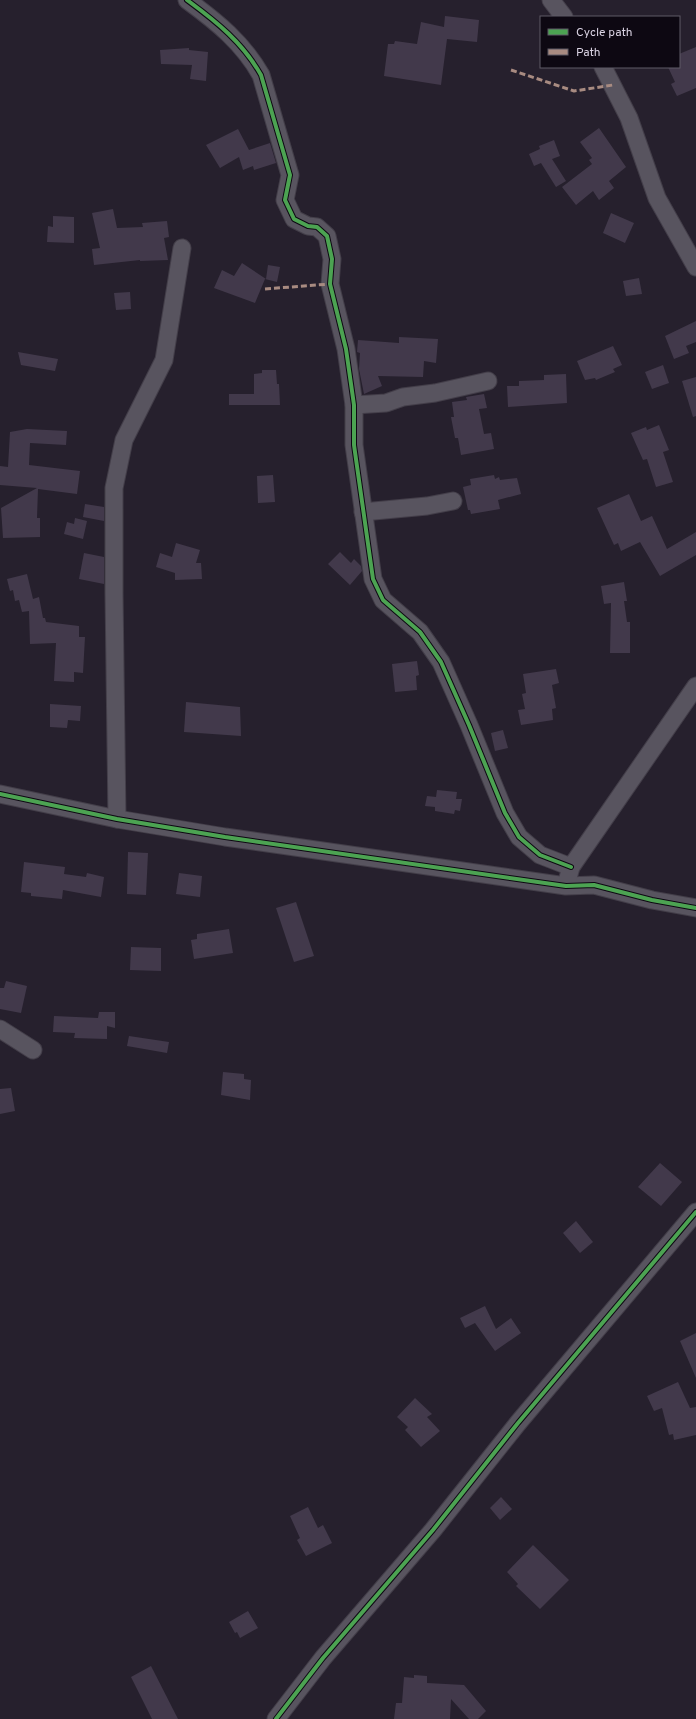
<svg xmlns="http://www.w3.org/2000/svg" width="696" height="1719" font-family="Overpass,sans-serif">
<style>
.building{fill:#42394b}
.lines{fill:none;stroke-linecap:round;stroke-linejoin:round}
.minor-casing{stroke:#433e49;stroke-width:19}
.minor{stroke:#58545f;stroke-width:17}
.quiet{stroke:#a88b81;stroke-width:3;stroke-dasharray:6 3;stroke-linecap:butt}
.cycleway-casing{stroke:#0d0812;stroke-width:6}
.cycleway{stroke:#4ca352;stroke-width:4}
</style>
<rect width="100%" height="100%" fill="#26202d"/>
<!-- building -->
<g class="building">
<polygon points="445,16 479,20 477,42 447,39 441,85 384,76 388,44 394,44 395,41 417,44 421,22 444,27"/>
<polygon points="696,47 696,88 677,96 671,84 675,82 668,67 679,67 679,54"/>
<polygon points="189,48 189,50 208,52 206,81 190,79 192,65 161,64 160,50"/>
<polygon points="599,128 626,167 609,181 614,188 599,200 593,191 576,205 562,187 592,164 589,160 592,158 580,142"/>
<polygon points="238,129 249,150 270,143 276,163 254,170 253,166 243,170 239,157 220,168 206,145"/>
<polygon points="554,140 560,156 552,159 566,181 556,187 541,163 534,166 529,154 540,149 539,146"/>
<polygon points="113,209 117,228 143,227 142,223 167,221 169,237 164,238 168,260 140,261 140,260 94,265 92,249 100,248 92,213"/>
<polygon points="611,213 634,223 625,243 603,233"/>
<polygon points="53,216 74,217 74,243 47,242 48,226 53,227"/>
<polygon points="242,263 266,279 268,265 280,267 277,282 265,279 255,303 214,288 222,270 234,276"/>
<polygon points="639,278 642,294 626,296 623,281"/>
<polygon points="130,292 131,309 116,310 114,293"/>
<polygon points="696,321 696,342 686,346 689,353 674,359 665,336"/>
<polygon points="399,337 438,339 436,363 424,361 423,377 378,376 382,386 364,394 359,369 360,353 357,352 358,340 399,343"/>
<polygon points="613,346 622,365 613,369 615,372 596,380 595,378 585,380 577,361"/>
<polygon points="18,352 58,359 55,371 21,365"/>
<polygon points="663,365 669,383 652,389 645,372"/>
<polygon points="262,370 276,370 277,384 279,384 280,405 229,405 229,394 254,394 254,374 262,373"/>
<polygon points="566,374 567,403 508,407 507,386 519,386 519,381 544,380 544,375"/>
<polygon points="696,377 696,416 693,417 682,381"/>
<polygon points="484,394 487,408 479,409 484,434 491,433 494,449 461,455 458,438 455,438 451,417 454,417 452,402 467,400 466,397"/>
<polygon points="659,425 669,450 663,452 673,482 656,487 647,459 643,460 631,433 646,427 647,430"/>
<polygon points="27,429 67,431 66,445 30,443 29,465 80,471 77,494 38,489 37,518 40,518 40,537 3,538 1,508 37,488 0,485 0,466 8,467 10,432"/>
<polygon points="273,475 275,502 258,503 257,476"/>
<polygon points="494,475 495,479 499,477 500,480 517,478 521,494 498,500 500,509 471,514 470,510 468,510 463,487 471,485 470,479"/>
<polygon points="629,494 641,521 652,516 667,549 696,532 696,555 660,576 640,542 621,551 618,543 614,545 597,508"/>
<polygon points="85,504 104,507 104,521 83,517"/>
<polygon points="75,518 87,521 83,539 64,534 67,522 74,524"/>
<polygon points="176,543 200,550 196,563 201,563 202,579 175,580 175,573 156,567 160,553 172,557"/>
<polygon points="340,552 351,563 354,559 361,566 362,571 350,585 328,564"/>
<polygon points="84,553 104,557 104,584 79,579"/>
<polygon points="27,574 33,599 39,597 43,618 45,618 46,622 79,626 79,637 85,637 83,673 74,672 74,682 54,681 56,643 30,644 29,611 22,612 19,600 15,601 13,590 10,591 7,579"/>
<polygon points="624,582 627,601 624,601 627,622 630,622 630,653 610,653 611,603 604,604 601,586"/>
<polygon points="417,661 419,675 416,676 417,690 395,692 392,664"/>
<polygon points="556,669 559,683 552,685 556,708 552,709 553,720 521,725 518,710 525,709 522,694 526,693 523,674"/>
<polygon points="186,702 240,707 241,736 184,732"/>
<polygon points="50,704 81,706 80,721 68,720 67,728 50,727"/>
<polygon points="503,730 508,748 495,751 491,733"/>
<polygon points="437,790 457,792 456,799 462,799 460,811 455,810 454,814 435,811 435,807 425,806 427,796 436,797"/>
<polygon points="128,852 148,853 146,895 127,894"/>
<polygon points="24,862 65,867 64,874 86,877 87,873 104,877 101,897 63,890 62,899 31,896 31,893 21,892"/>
<polygon points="179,873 202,876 200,897 176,894"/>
<polygon points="296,902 314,956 294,962 276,908"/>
<polygon points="229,929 233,953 194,959 191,940 197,939 197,934"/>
<polygon points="131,947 161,948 161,971 130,970"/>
<polygon points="6,981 27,986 21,1013 0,1009 0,988 4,988"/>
<polygon points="99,1012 115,1012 115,1028 107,1026 107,1039 74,1038 75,1033 53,1032 54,1016 98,1018"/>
<polygon points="129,1036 169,1042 167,1053 127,1046"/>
<polygon points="223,1072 244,1074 244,1079 251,1080 250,1100 221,1095"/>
<polygon points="11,1088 15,1111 0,1114 0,1089"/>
<polygon points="660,1163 682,1182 661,1206 638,1187"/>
<polygon points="576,1221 593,1242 580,1253 563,1233"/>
<polygon points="485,1306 496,1329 511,1318 521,1333 495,1351 475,1323 465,1328 460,1318"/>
<polygon points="696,1333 696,1378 680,1341"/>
<polygon points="678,1382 690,1408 696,1407 696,1435 674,1440 673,1434 669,1435 662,1408 654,1411 647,1396"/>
<polygon points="415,1398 432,1414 427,1417 440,1431 421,1447 405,1430 408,1427 397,1417"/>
<polygon points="501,1497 512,1509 500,1520 490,1508"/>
<polygon points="308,1507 318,1528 323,1525 332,1543 306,1556 297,1540 300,1538 290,1516"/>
<polygon points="533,1545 569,1580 540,1609 516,1586 518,1584 507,1572"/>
<polygon points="248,1611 258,1628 240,1638 237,1632 235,1633 229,1622"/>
<polygon points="151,1666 178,1719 152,1719 131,1677"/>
<polygon points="414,1675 427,1676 427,1683 464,1685 486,1711 478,1719 469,1719 451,1699 450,1719 394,1719 396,1703 402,1703 404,1677 414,1678"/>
</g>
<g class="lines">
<!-- minor casing -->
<g class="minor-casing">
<g id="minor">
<path d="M187 0C217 22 243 43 261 75L290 175 285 200 294 219 308 226 317 227 327 236 332 259 330 284 346 349 354 405V445L373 579 383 600 420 632 441 662 469 725 505 813 519 837 540 855 571 867"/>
<polyline points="551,0 564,17"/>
<polyline points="603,67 629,118 657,198 696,267"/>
<polyline points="354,405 386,403 403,397 435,393 488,381"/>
<polyline points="363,512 427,506 453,501"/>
<polyline points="0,794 117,819 225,837 566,886 594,885 652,900 696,908"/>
<polyline points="117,819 114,593 114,488 124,440 164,360 182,248"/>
<polyline points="568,878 571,867 696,686"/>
<polyline points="0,1029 33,1050"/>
<polyline points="276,1719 323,1658 433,1530 518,1423 696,1212"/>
</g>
</g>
<!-- minor -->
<use href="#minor" class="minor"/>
<!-- quiet -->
<g class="quiet">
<polyline points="511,70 574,91 613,85"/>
<polyline points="265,289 330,284"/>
</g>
<!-- cycleway casing -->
<g class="cycleway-casing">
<g id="cycleway">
<path d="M187 0C217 22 243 43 261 75L290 175 285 200 294 219 308 226 317 227 327 236 332 259 330 284 346 349 354 405V445L373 579 383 600 420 632 441 662 469 725 505 813 519 837 540 855 571 867"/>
<polyline points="0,794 117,819 225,837 566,886 594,885 652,900 696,908"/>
<polyline points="276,1719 323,1658 433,1530 518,1423 696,1212"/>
</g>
</g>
<!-- cycleway -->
<use href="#cycleway" class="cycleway"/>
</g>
<!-- legend -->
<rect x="540" y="16" width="140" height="52" fill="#0d0812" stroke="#5f5a66"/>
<rect x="548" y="29" width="20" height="6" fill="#4ca352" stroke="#5f5a66"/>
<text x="576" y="36" font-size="12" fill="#dbd4e4">Cycle path</text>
<rect x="548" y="49" width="20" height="6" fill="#a88b81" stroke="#5f5a66"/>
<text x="576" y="56" font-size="12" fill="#dbd4e4">Path</text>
</svg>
